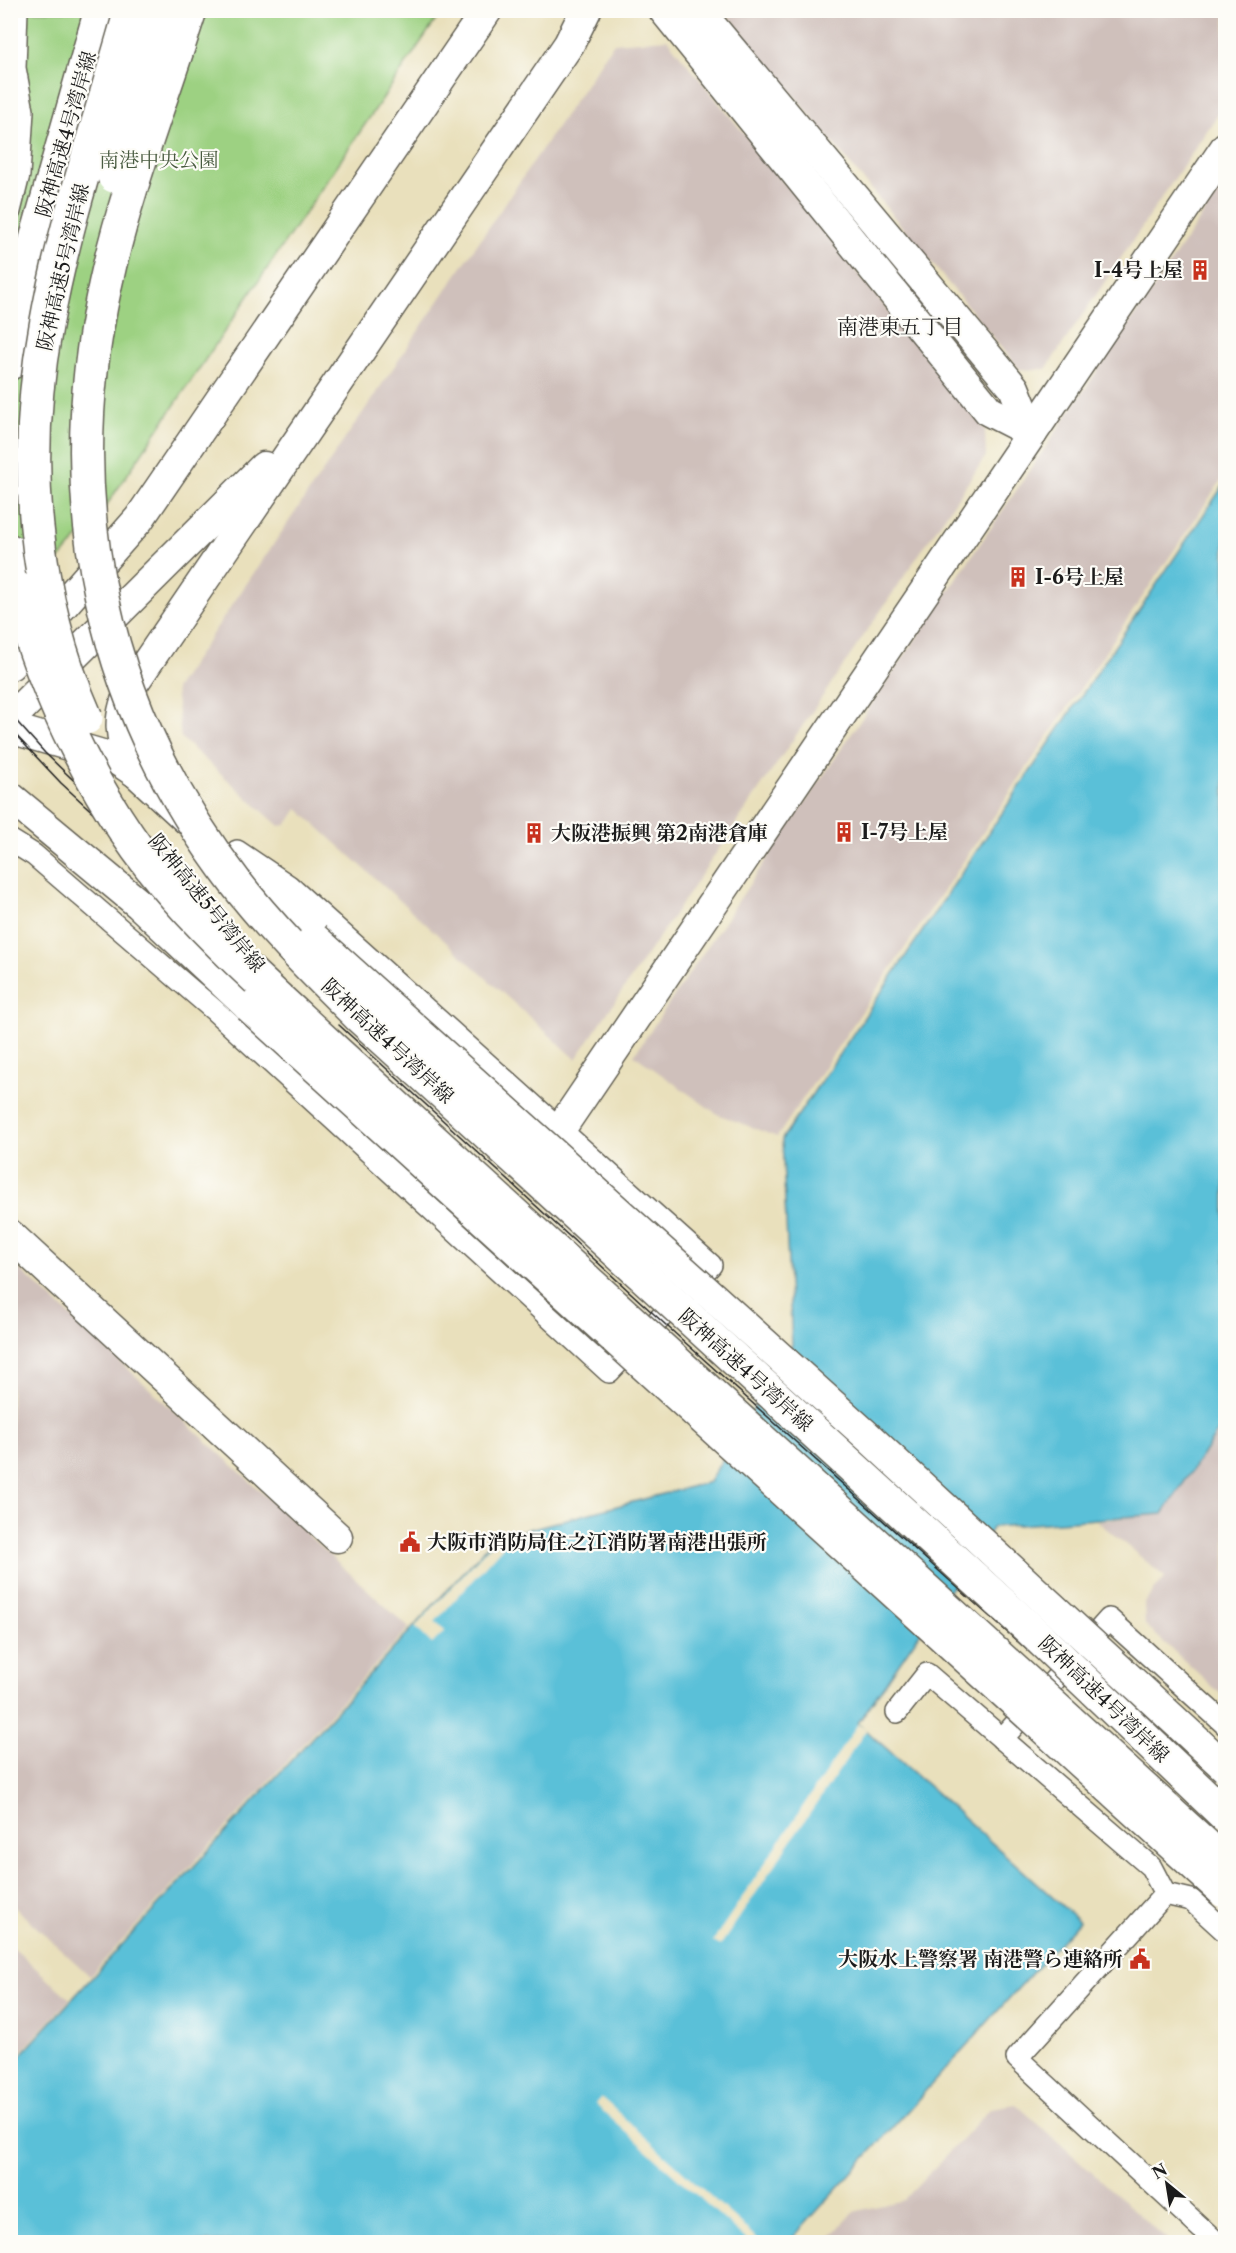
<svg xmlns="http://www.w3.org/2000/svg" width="1236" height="2253" font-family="'Libre Caslon Text','Noto Serif JP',serif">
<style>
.industrial{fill:#cfc0bb}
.green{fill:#9dd182;stroke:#5c764f;stroke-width:1.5}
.water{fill:#5ac0d8;stroke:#3b6e7a;stroke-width:1.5}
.pier{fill:#e9e0bc}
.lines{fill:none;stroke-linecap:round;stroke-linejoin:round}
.street-casing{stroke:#646154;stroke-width:24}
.secondary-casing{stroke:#646154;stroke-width:33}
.highway-casing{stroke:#646154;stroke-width:36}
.street{stroke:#fff;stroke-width:21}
.secondary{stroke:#fff;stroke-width:30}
.highway{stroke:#fff;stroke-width:33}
.tram{stroke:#1c1c1c;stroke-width:1.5}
.secondary-bridge-casing{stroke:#646154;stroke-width:33;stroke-linecap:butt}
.highway-bridge-casing{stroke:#646154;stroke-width:36;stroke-linecap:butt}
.secondary-bridge{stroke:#fff;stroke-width:30}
.highway-bridge{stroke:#fff;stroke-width:33}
.labels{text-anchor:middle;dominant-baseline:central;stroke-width:4.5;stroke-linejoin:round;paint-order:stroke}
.street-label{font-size:20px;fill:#1c1c1c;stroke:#fdfcf7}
.park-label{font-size:20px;fill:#495b40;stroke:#fdfcf7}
.poi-label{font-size:20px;font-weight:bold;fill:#1c1c1c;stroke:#fdfcf7;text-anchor:start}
.neighbourhood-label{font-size:21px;fill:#1c1c1c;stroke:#fdfcf7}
</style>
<rect width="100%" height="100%" fill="#fdfcf7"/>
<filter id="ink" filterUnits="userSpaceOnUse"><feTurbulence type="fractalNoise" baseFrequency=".0167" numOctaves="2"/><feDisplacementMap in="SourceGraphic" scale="12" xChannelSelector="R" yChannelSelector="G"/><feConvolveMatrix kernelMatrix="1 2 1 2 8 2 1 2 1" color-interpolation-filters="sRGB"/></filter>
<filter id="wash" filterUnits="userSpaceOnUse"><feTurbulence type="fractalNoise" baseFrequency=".008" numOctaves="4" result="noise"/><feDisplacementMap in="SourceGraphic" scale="24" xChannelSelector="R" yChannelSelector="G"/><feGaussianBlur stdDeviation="1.35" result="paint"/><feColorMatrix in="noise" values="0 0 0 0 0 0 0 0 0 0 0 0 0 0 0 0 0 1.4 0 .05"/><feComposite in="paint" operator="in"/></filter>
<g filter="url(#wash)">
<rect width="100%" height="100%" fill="#e9e0bc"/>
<!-- industrial -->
<g class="industrial">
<polygon points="724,11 1225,11 1225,104 1046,369 1020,370"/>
<polygon points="667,39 985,429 986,456 576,1059 298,809 286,825 279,826 181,738 175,689 614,43"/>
<polygon points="1225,182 1225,475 777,1137 717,1114 634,1055"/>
<polygon points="11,1261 409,1628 90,1976 11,1904"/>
<polygon points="1225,1423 1226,1695 1223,1696 1145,1625 1144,1603 1165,1577 1097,1521 1163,1514"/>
<polygon points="10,1945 70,1999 11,2063 10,2063"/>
<polygon points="1016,2104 1169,2242 826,2242 853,2212 904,2200 991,2108"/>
</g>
<!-- green -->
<polygon class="green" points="11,11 442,11 106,506 11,615"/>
<!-- water -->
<polygon class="water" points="1225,483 1225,1421 1163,1514 993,1527 858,1723 1079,1921 789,2242 11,2242 10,2067 495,1538 709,1482 792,1345 782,1139"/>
<!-- pier -->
<g class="pier">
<polygon points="497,1538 504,1545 435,1622 445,1631 432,1644 415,1627"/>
<polygon points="858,1724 867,1729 720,1946 713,1941"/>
<polygon points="601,2097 761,2242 749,2242 595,2104"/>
</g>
</g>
<g filter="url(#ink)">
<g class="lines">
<!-- street casing -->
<g class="street-casing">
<g id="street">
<polyline points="10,211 19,175 23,111 15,68 17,10"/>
<polyline points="10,840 34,855 214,1010 609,1372 711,1265 289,886 237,851"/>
<polyline points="897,1712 927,1674 1151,1867 1165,1894"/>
<polyline points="1002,1739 1109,1619 1226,1725"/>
<polyline points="1165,1894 1017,2058 1216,2242"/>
<polyline points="1165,1894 1191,1900 1226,1932"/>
</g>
</g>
<!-- secondary casing -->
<g class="secondary-casing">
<g id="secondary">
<polyline points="664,10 989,411 1032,433"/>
<polyline points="698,10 1014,388 1032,433"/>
<polyline points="10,665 139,519 487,10"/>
<polyline points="10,719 264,467"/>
<polyline points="10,728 116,759 137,773 188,820"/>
<path d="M137 773C118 737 116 718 134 682L569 44 586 10"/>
<polyline points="10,797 139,904 249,1007"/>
<polyline points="232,861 314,938"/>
<polyline points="561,1128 1226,147"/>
<polyline points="10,1235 337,1537"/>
</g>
</g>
<!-- highway casing -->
<g class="highway-casing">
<g id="highway">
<polyline points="10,363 26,275 101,10"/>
<polyline points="10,551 17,588"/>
</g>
</g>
<!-- street -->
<use href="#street" class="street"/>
<!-- secondary -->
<use href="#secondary" class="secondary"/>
<!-- highway -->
<use href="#highway" class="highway"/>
<!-- tram -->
<g class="tram">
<polyline points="10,714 45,753 118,823"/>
<polyline points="10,729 61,783 671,1345 1226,1846"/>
<polyline points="339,1025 679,1337 1226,1829"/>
</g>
<!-- secondary-bridge casing -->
<g class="secondary-bridge-casing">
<g id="secondary-bridge">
<polyline points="314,938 865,1434 1226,1768"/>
<polyline points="249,1007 1223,1892"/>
</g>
</g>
<!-- highway-bridge casing -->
<g class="highway-bridge-casing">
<g id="highway-bridge">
<path d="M190 10C161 102 125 192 105 286 58 500 101 707 235 882 272 930 316 973 359 1016L1031 1630 1226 1816"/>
<polyline points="114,176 160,10"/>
<path d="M17 588C43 694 103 816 176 897 224 951 280 1000 333 1049L1226 1864"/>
<path d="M86 718C32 596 22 456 46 326 65 219 102 115 131 10"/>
</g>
</g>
<!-- secondary-bridge -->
<use href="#secondary-bridge" class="secondary-bridge"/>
<!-- highway-bridge -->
<use href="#highway-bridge" class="highway-bridge"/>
</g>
</g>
<!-- icons -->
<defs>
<g id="building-bare" transform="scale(1.62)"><path d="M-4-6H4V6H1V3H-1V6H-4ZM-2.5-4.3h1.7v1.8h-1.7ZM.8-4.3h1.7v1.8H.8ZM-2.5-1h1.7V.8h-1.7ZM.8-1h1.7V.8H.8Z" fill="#c8321e" stroke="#fdfcf7" stroke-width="2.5" paint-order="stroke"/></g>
<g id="civic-bare" transform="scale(1.62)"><path d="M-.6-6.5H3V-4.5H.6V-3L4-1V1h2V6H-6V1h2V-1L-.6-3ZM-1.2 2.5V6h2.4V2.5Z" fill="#c8321e" stroke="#fdfcf7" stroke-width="2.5" paint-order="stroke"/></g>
</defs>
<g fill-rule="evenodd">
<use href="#building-bare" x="1200" y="270"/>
<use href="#building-bare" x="1018" y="577"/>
<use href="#building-bare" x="844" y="832"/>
<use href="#building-bare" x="534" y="833"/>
<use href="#civic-bare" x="410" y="1542"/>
<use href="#civic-bare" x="1140" y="1959"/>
</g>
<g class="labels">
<!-- street labels -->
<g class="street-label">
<text transform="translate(66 134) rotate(-74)">阪神高速4号湾岸線</text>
<text transform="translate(63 267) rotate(-77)">阪神高速5号湾岸線</text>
<text transform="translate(207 903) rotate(51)">阪神高速5号湾岸線</text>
<text transform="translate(388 1041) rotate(43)">阪神高速4号湾岸線</text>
<text transform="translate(746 1370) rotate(42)">阪神高速4号湾岸線</text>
<text transform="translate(1104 1699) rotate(44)">阪神高速4号湾岸線</text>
</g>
<!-- park labels -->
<g class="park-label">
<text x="159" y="160">南港中央公園</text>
</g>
<!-- poi labels -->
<g class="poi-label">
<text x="1183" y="270" text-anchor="end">I-4号上屋</text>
<text x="1035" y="577">I-6号上屋</text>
<text x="861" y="832">I-7号上屋</text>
<text x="551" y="833">大阪港振興 第2南港倉庫</text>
<text x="427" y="1542">大阪市消防局住之江消防署南港出張所</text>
<text x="1123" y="1959" text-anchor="end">大阪水上警察署 南港警ら連絡所</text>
</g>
<!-- neighbourhood labels -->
<g class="neighbourhood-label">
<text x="900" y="326">南港東五丁目</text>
</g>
</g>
<!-- margin -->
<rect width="1236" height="2253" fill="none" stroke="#fdfcf7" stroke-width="36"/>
<!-- north arrow -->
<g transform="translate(1167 2184) rotate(330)" stroke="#fdfcf7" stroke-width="4.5" paint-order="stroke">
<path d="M0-4.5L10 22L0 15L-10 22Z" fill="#1c1c1c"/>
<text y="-9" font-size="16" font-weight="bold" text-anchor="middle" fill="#1c1c1c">N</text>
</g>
</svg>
